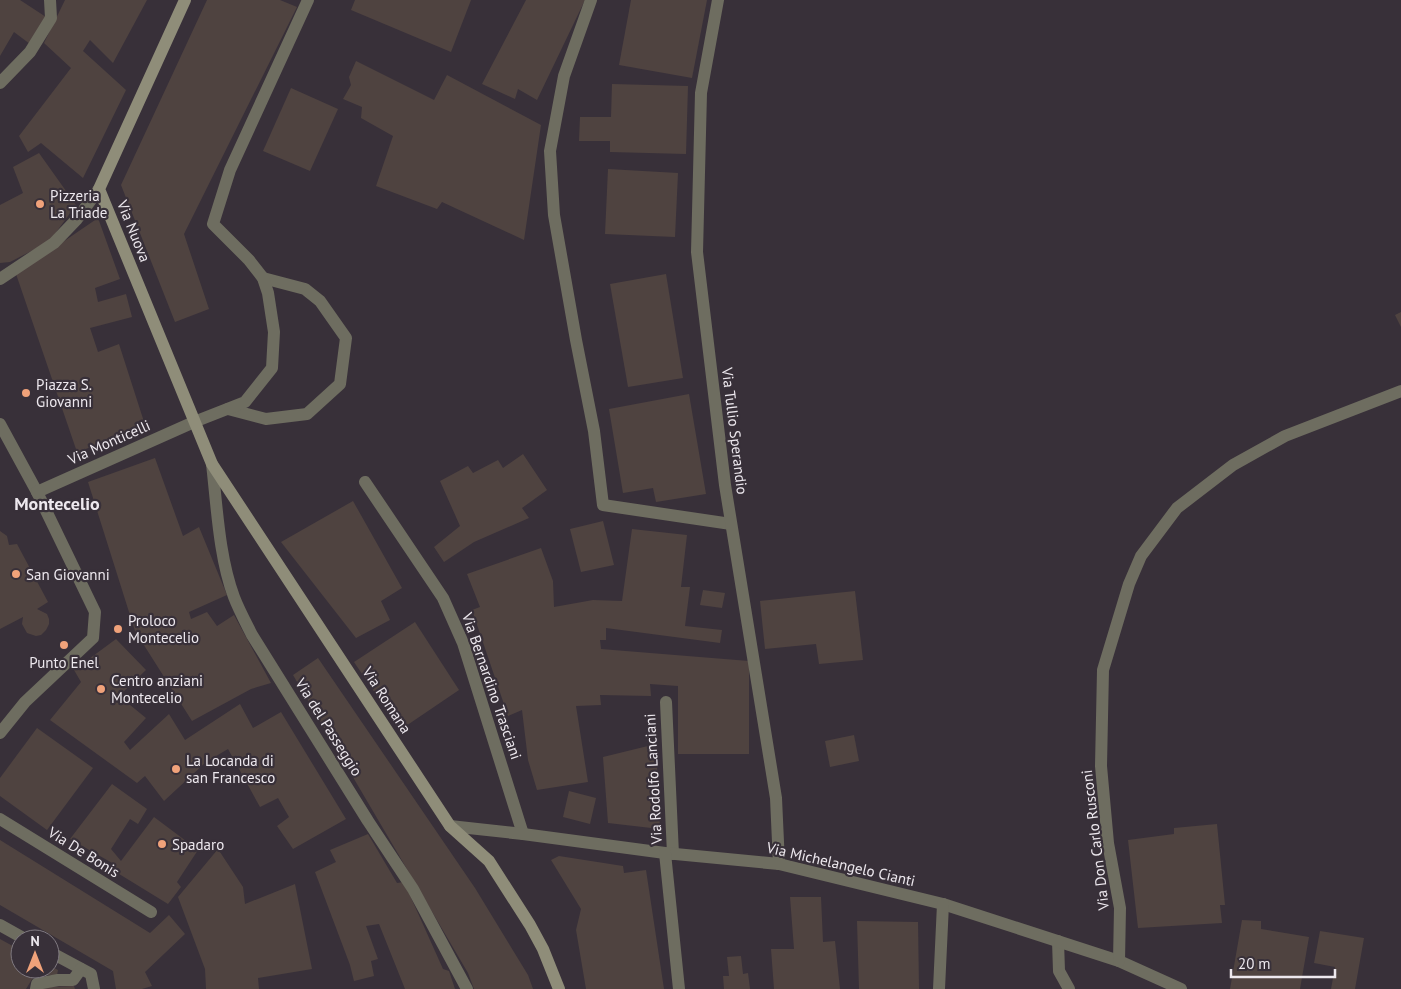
<svg xmlns="http://www.w3.org/2000/svg" width="1401" height="989" font-family="'PT Sans',sans-serif">
<style>
.building{fill:#4f4340}
.lines{fill:none;stroke-linecap:round;stroke-linejoin:round}
.lane{stroke:#6e6d60;stroke-width:12}
.street{stroke:#6e6d60;stroke-width:12}
.secondary{stroke:#8f8d79;stroke-width:12}
.poi-dot{fill:#f0a27a;stroke:#383039;stroke-width:2}
.labels{text-anchor:middle;dominant-baseline:central;stroke-width:4.5;stroke-linejoin:round;paint-order:stroke}
.poi-label{font-size:15px;fill:#ede8ee;stroke:#383039;text-anchor:start}
.street-label{font-size:15px;fill:#ede8ee;stroke:#383039}
.quarter-label{font-size:18px;font-weight:bold;fill:#ede8ee;stroke:#383039}
</style>
<rect width="100%" height="100%" fill="#383039"/>
<!-- building -->
<g class="building">
<polygon points="0,0 20,0 46,17 30,44 14,32 0,56"/>
<polygon points="65,0 147,0 113,63 90,40 83,51 126,90 83,178 41,143 28,152 19,136 71,68 44,43"/>
<polygon points="207,0 280,0 297,7 184,234 209,309 175,322 121,185"/>
<polygon points="355,0 471,0 451,52 351,10"/>
<polygon points="526,0 585,0 537,100 518,89 515,99 482,84"/>
<polygon points="631,0 707,0 692,78 619,65"/>
<polygon points="356,61 434,100 447,75 541,125 524,240 442,202 437,209 376,186 393,136 361,118 362,107 343,99 351,85 349,77"/>
<polygon points="612,84 688,86 686,154 610,152 610,141 579,141 580,117 611,117"/>
<polygon points="291,88 338,109 310,171 263,151"/>
<polygon points="39,153 76,205 49,242 10,262 0,263 0,205 23,193 13,167"/>
<polygon points="608,169 678,173 675,237 605,234"/>
<polygon points="98,218 120,279 95,288 98,302 126,294 132,317 90,328 98,352 119,344 146,428 77,452 16,274"/>
<polygon points="666,274 683,378 628,387 610,284"/>
<polygon points="1401,312 1401,327 1395,315"/>
<polygon points="689,394 706,494 656,502 653,488 623,493 609,409"/>
<polygon points="523,454 547,490 522,508 529,518 474,542 444,562 434,547 460,526 440,481 468,466 473,473 498,460 503,468"/>
<polygon points="155,458 183,536 199,527 227,595 189,612 191,619 207,612 217,626 234,615 271,683 251,689 192,721 135,631 88,482"/>
<polygon points="353,501 402,588 381,601 390,620 356,638 281,542"/>
<polygon points="603,521 614,565 581,572 570,529"/>
<polygon points="632,529 687,535 681,587 690,587 685,626 722,630 720,643 606,628 606,640 600,640 601,649 749,661 749,754 678,754 678,686 650,684 651,696 600,695 601,705 576,706 588,782 537,790 528,760 522,710 508,716 472,610 480,607 467,574 541,548 553,581 554,607 593,600 622,601"/>
<polygon points="0,531 7,536 9,545 17,544 48,602 37,609 47,614 49,619 49,624 46,630 41,635 36,636 27,633 22,624 23,617 0,629"/>
<polygon points="703,590 725,593 722,608 700,605"/>
<polygon points="855,591 863,660 819,664 816,644 765,649 760,601"/>
<polygon points="415,622 459,690 400,730 354,662"/>
<polygon points="116,639 146,670 119,696 146,718 124,742 130,750 169,714 185,740 240,704 253,728 281,712 346,819 293,849 277,826 289,817 278,798 260,807 228,749 206,762 164,801 145,776 137,783 50,720 81,682 74,670"/>
<polygon points="318,658 475,888 528,975 533,989 474,989 468,973 293,675"/>
<polygon points="37,728 93,768 47,830 0,796 0,778"/>
<polygon points="854,735 859,761 830,767 825,741"/>
<polygon points="656,744 660,829 608,823 603,757"/>
<polygon points="112,784 147,809 138,824 130,819 111,849 121,861 154,817 198,850 177,882 181,887 168,904 111,869 114,864 70,839"/>
<polygon points="569,791 596,798 590,824 563,817"/>
<polygon points="1217,824 1225,905 1220,905 1222,923 1138,928 1128,840 1174,834 1174,828"/>
<polygon points="368,834 397,883 404,882 443,969 449,971 455,989 405,989 379,924 366,926 378,959 371,961 374,976 354,981 350,965 315,872 336,862 330,850"/>
<polygon points="0,840 150,933 169,915 185,934 145,972 152,986 142,989 116,989 113,971 0,905"/>
<polygon points="218,849 243,887 245,904 295,884 312,969 258,978 259,989 206,989 205,969 178,897"/>
<polygon points="559,856 623,866 624,873 646,870 664,989 586,989 576,930 581,909 551,860"/>
<polygon points="790,897 821,897 823,942 835,941 840,989 774,989 771,949 794,949"/>
<polygon points="1242,920 1261,921 1261,929 1309,937 1300,989 1230,989"/>
<polygon points="857,921 918,922 919,989 859,989"/>
<polygon points="1320,931 1364,938 1355,989 1331,989 1335,967 1314,963"/>
<polygon points="0,939 20,950 20,969 50,969 50,966 58,970 57,975 34,976 26,989 0,989"/>
<polygon points="741,956 743,974 748,973 750,989 724,989 723,976 729,976 727,957"/>
<polygon points="74,986 75,989 43,989 43,987"/>
</g>
<g class="lines">
<!-- lane -->
<g class="lane">
<polyline points="228,409 266,419 307,414 340,384 346,338 320,301 305,289 263,278"/>
<polyline points="1058,941 1059,971 1069,989"/>
</g>
<!-- street -->
<g class="street">
<polyline points="591,0 564,76 550,151 554,215 576,340 594,431 603,505 731,524"/>
<polyline points="718,0 701,93 697,252 725,485 776,798 779,864"/>
<polyline points="0,83 30,52 51,18 50,0"/>
<polyline points="0,279 54,243 77,219 99,189"/>
<polyline points="0,424 37,492 95,612 93,638 25,702 0,733"/>
<path d="M212 464C217 507 219 557 234 597 239 610 246 623 252 635L368 821 413 889 467 989"/>
<polyline points="365,482 443,598 463,643 523,834"/>
<polyline points="37,492 194,422 245,402 272,368 274,332 268,293 263,278 249,260 213,224 230,170 308,0"/>
<polyline points="666,702 673,854"/>
<polyline points="0,819 151,912"/>
<polyline points="450,826 523,834 665,853 779,864 943,904 1119,961 1181,989"/>
<polyline points="665,853 679,989"/>
<polyline points="0,925 25,939"/>
<polyline points="50,952 91,974 94,989"/>
<polyline points="1119,961 1120,908 1108,843 1101,766 1103,670 1129,584 1141,556 1177,508 1233,465 1285,436 1401,391"/>
<polyline points="36,989 37,984 58,980 73,980 81,969"/>
<polyline points="939,989 943,904"/>
</g>
<!-- secondary -->
<polyline class="secondary" points="185,0 99,189 212,464 450,826 489,861 530,925 543,949 559,989"/>
</g>
<!-- markers -->
<g class="poi-dot">
<circle cx="40" cy="204" r="5"/>
<circle cx="26" cy="393" r="5"/>
<circle cx="16" cy="574" r="5"/>
<circle cx="118" cy="629" r="5"/>
<circle cx="64" cy="645" r="5"/>
<circle cx="101" cy="689" r="5"/>
<circle cx="176" cy="769" r="5"/>
<circle cx="162" cy="844" r="5"/>
</g>
<g class="labels">
<!-- poi labels -->
<g class="poi-label">
<text x="50" y="195">Pizzeria<tspan x="50" dy="17">La Triade</tspan></text>
<text x="36" y="384">Piazza S.<tspan x="36" dy="17">Giovanni</tspan></text>
<text x="26" y="574">San Giovanni</text>
<text x="128" y="620">Proloco<tspan x="128" dy="17">Montecelio</tspan></text>
<text x="64" y="662" text-anchor="middle">Punto Enel</text>
<text x="111" y="680">Centro anziani<tspan x="111" dy="17">Montecelio</tspan></text>
<text x="186" y="760">La Locanda di<tspan x="186" dy="17">san Francesco</tspan></text>
<text x="172" y="844">Spadaro</text>
</g>
<!-- street labels -->
<g class="street-label">
<text transform="translate(134 231) rotate(68)">Via Nuova</text>
<text transform="translate(735 431) rotate(83)">Via Tullio Sperandio</text>
<text transform="translate(109 442) rotate(-24)">Via Monticelli</text>
<text transform="translate(492 686) rotate(71)">Via Bernardino Trasciani</text>
<text transform="translate(387 700) rotate(57)">Via Romana</text>
<text transform="translate(329 727) rotate(58)">Via del Passeggio</text>
<text transform="translate(653 779) rotate(-93)">Via Rodolfo Lanciani</text>
<text transform="translate(1095 840) rotate(-97)">Via Don Carlo Rusconi</text>
<text transform="translate(84 852) rotate(32)">Via De Bonis</text>
<text transform="translate(841 864) rotate(13)">Via Michelangelo Cianti</text>
</g>
<!-- quarter labels -->
<g class="quarter-label">
<text x="57" y="503">Montecelio</text>
</g>
</g>
<!-- north arrow -->
<g transform="translate(35 954)"><circle r="24" fill="#383039" stroke="#807a81"/>
<path d="M0-4L9 19L0 12L-9 19Z" fill="#f0a27a"/>
<text y="-8" font-size="14" font-weight="bold" text-anchor="middle" fill="#ede8ee">N</text>
</g>
<!-- scale -->
<path d="M1231 969v8h104v-8" fill="none" stroke="#ede8ee" stroke-width="2.5"/>
<text x="1238" y="969" font-size="15" fill="#ede8ee" stroke="#383039" stroke-width="4" paint-order="stroke">20 m</text>
</svg>
